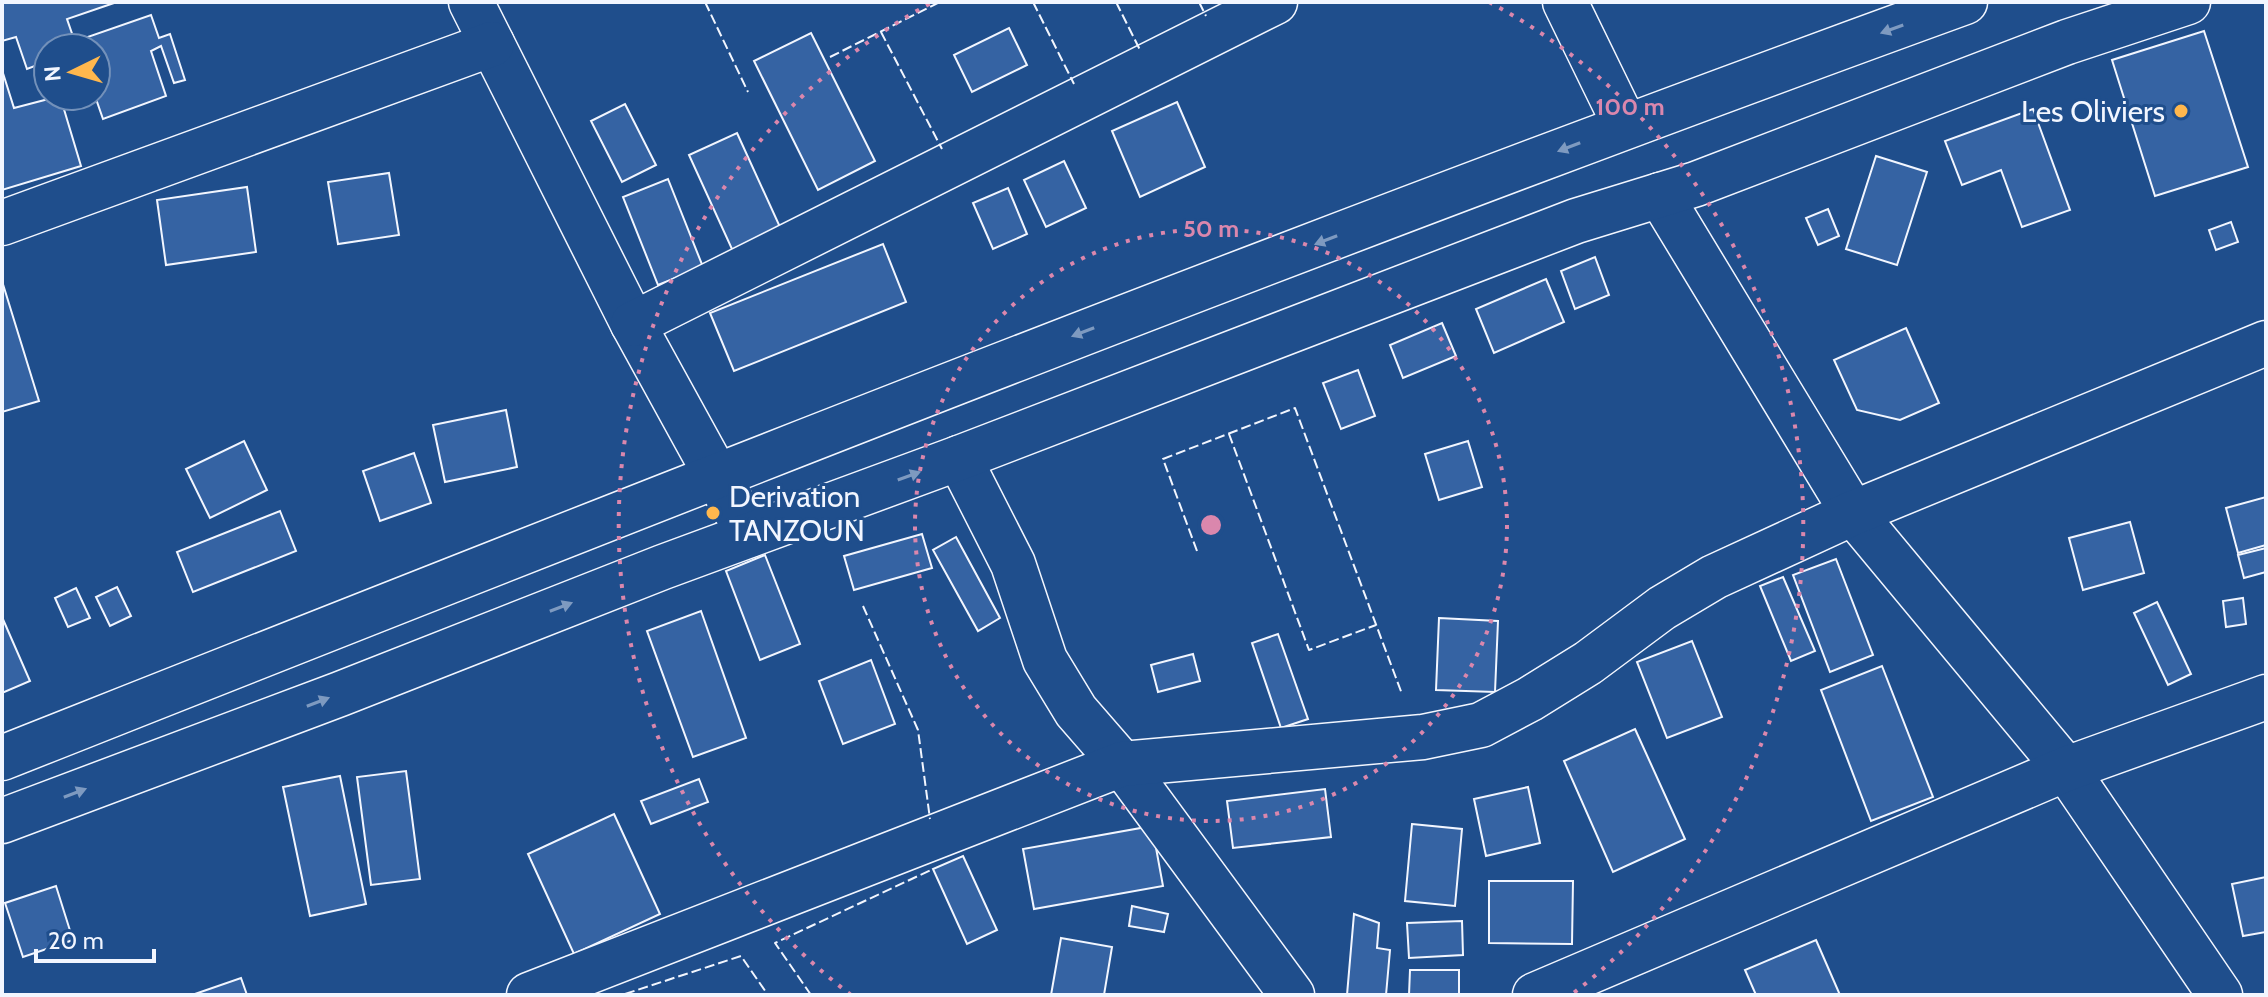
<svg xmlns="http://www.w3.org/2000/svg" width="2268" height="997" font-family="Cabin,sans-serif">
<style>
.building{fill:#3563a3;stroke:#f2f6ff;stroke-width:2}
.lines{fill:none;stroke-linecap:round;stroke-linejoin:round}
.minor-casing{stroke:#f2f6ff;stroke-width:47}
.highway-casing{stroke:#f2f6ff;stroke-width:47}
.minor{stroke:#1f4e8c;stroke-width:44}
.highway{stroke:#1f4e8c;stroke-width:44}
.fence{stroke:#f2f6ff;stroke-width:2;stroke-dasharray:10 4;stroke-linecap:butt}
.oneway{fill:#7e9ac0}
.ring{fill:none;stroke:#da87ad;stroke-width:4;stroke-dasharray:4 8}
.poi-dot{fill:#ffb74d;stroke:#1f4e8c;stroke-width:3}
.labels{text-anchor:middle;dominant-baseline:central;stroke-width:6;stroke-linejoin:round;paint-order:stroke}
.poi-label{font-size:30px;fill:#f2f6ff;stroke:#1f4e8c;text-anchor:end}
.centre{fill:#da87ad;stroke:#1f4e8c;stroke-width:4}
.ring-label{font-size:24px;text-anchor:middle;font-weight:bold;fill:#da87ad;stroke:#1f4e8c;stroke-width:6;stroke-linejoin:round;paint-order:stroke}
</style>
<rect width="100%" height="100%" fill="#1f4e8c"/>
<!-- building -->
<g class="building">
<polygon points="2,2 113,2 114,3 67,19 77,48 48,48 48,61 27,69 16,37 2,41"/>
<polygon points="151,15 159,38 170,34 185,80 174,83 161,46 151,51 166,96 103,119 95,96 96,48 79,48 76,41"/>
<polygon points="1009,28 1027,65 972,92 954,55"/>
<polygon points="2204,31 2248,167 2155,196 2112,60"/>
<polygon points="811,33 875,161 818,190 754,61"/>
<polygon points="2,70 14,108 60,96 81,166 2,190"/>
<polygon points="1177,102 1205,167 1140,197 1112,131"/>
<polygon points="625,104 656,165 622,182 591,121"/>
<polygon points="2033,109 2070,210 2022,227 2001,170 1962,185 1945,141"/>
<polygon points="737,133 785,238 737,260 689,155"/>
<polygon points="1876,156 1927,172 1897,265 1846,249"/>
<polygon points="1064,161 1086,208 1046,227 1024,180"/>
<polygon points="389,173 399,235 338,244 328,182"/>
<polygon points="668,179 703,267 658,285 623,197"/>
<polygon points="247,187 256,252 166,265 157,200"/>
<polygon points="1008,188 1027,234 993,249 973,203"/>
<polygon points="1828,209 1839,236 1818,245 1806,218"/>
<polygon points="2231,222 2238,242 2216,250 2209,230"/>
<polygon points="883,244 906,302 734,371 710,313"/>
<polygon points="1595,257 1609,295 1575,309 1561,271"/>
<polygon points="1546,279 1564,322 1494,353 1476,309"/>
<polygon points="2,281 39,401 2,412"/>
<polygon points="1442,323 1456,356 1403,378 1390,345"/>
<polygon points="1906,328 1939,403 1900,420 1857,410 1834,360"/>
<polygon points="1358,370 1375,416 1341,429 1323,383"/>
<polygon points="506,410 517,467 445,482 433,425"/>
<polygon points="244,441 267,490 210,518 186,469"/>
<polygon points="1468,441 1482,487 1439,500 1425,454"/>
<polygon points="414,453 431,503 380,521 363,471"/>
<polygon points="2266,497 2266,545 2238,553 2226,508"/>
<polygon points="280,511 296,551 193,592 177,552"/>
<polygon points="2130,522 2144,573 2083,590 2069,538"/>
<polygon points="922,534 932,568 854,590 844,556"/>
<polygon points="956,537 1000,618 978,631 933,550"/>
<polygon points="2266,548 2266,572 2244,578 2238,555"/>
<polygon points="765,555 800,644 760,660 726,571"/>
<polygon points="1836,559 1873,655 1830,672 1793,575"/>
<polygon points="1783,577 1815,651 1791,661 1760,586"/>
<polygon points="117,587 131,616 110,626 96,597"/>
<polygon points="76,588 90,618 68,627 55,598"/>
<polygon points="2243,598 2246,624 2226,627 2223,601"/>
<polygon points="2157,602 2191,674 2168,685 2134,613"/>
<polygon points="701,611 746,738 693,757 647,631"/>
<polygon points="2,617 30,681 2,693"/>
<polygon points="1439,618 1498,621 1495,692 1436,690"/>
<polygon points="1278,634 1308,719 1281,728 1252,643"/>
<polygon points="1692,641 1722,717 1667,738 1637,662"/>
<polygon points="1193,654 1200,681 1158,692 1151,665"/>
<polygon points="871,660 895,724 843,744 819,681"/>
<polygon points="1882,666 1933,797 1871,821 1821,690"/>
<polygon points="1635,729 1685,839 1613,872 1564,761"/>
<polygon points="406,771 420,879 371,885 357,777"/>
<polygon points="340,776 366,904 310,916 283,787"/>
<polygon points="699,779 708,802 651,824 641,801"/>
<polygon points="1528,787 1540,843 1486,856 1474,799"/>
<polygon points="1325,789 1331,837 1233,848 1227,801"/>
<polygon points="614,814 660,914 574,954 528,854"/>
<polygon points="1412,824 1462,829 1455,906 1405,901"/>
<polygon points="1152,826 1163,886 1034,909 1023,849"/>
<polygon points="963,856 997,930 967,944 933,869"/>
<polygon points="2266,877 2266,932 2243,936 2232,884"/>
<polygon points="1489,881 1573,881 1572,944 1489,943"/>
<polygon points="56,886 73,940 23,957 5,903"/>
<polygon points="1132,906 1168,914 1164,932 1129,926"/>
<polygon points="1354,914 1379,923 1377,948 1390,950 1386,995 1347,995"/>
<polygon points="1462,921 1463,955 1409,958 1407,923"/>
<polygon points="1061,938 1112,947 1104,995 1051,995"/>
<polygon points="1816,940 1840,995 1756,995 1745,970"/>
<polygon points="1410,970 1459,970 1459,995 1409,995"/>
<polygon points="241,978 247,995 192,995"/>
</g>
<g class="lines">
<!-- minor casing -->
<g class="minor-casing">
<g id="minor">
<polyline points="471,2 633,324 749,535"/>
<polyline points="1565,2 1625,125"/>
<polyline points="1660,195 1853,513 2066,769 2220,995"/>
<polyline points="2,223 492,44"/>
<polyline points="633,324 1275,2"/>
<polyline points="959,458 1013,564 1045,660 1076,711 1122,764 1292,995"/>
<polyline points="529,995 1122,764 1423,737 1481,725 1530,699 1588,663 1662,608 1714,577 1853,513 2266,343"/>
<polyline points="1535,995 2066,769 2266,697"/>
</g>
</g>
<!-- highway casing -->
<g class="highway-casing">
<g id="highway">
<path d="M2 758C654 500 1306 241 1965 2"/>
<polyline points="2,821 340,694 663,567 959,458 1576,221 1696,184 2067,42 2188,2"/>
</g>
</g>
<!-- minor -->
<use href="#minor" class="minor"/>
<!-- highway -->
<use href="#highway" class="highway"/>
<!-- fence -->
<g class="fence">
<polyline points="705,2 748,92"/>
<polyline points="1033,2 1074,84"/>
<polyline points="1116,2 1141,52"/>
<polyline points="1199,2 1206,16"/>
<polyline points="881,32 942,149"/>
<polyline points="830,57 940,2"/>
<polyline points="1229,434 1309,650 1376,625"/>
<polyline points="1197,551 1163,459 1295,408 1402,694"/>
<polyline points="863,606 918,730 930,819"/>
<polyline points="625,994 741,956 768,995"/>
<polyline points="811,995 775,943 933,869"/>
</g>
</g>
<!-- one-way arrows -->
<defs><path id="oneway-solid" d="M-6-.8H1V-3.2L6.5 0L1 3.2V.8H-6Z" transform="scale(2)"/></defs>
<g class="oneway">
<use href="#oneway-solid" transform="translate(1892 29) rotate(160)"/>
<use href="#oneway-solid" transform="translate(1569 147) rotate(159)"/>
<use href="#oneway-solid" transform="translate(1326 240) rotate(159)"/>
<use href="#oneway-solid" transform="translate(1083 332) rotate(159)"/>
<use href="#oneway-solid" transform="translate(909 476) rotate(-20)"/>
<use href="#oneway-solid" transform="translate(561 607) rotate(-21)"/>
<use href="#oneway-solid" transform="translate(318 702) rotate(-21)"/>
<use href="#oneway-solid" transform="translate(75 793) rotate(-21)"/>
</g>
<!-- distance rings -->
<g class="ring">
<circle cx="1211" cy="525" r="296"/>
<path d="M851 995A592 592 0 0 1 933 2M1489 2A592 592 0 0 1 1571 995"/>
</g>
<!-- markers -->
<g class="poi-dot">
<circle cx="2181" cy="111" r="8"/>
<circle cx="713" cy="513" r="8"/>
</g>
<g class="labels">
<!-- poi labels -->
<g class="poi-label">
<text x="2165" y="111">Les Oliviers</text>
<text x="729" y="496" text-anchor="start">Derivation<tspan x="729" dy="34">TANZOUN</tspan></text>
</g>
</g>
<circle cx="1211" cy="525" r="12" class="centre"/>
<g class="ring-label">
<text x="1630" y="115">100 m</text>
<text x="1211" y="237">50 m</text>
</g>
<!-- border -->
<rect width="2268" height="997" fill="none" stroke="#f2f6ff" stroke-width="8"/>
<!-- north arrow -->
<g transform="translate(72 72) rotate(265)"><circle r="38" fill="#1f4e8c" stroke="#7391ba" stroke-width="2"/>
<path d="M0-6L14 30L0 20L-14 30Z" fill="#ffb74d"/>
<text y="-12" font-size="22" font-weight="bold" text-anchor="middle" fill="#f2f6ff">N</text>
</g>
<!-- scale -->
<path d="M36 949v12h118v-12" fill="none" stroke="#f2f6ff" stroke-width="4"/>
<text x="48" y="949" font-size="24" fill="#f2f6ff" stroke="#1f4e8c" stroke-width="6" paint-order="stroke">20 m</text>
</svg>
